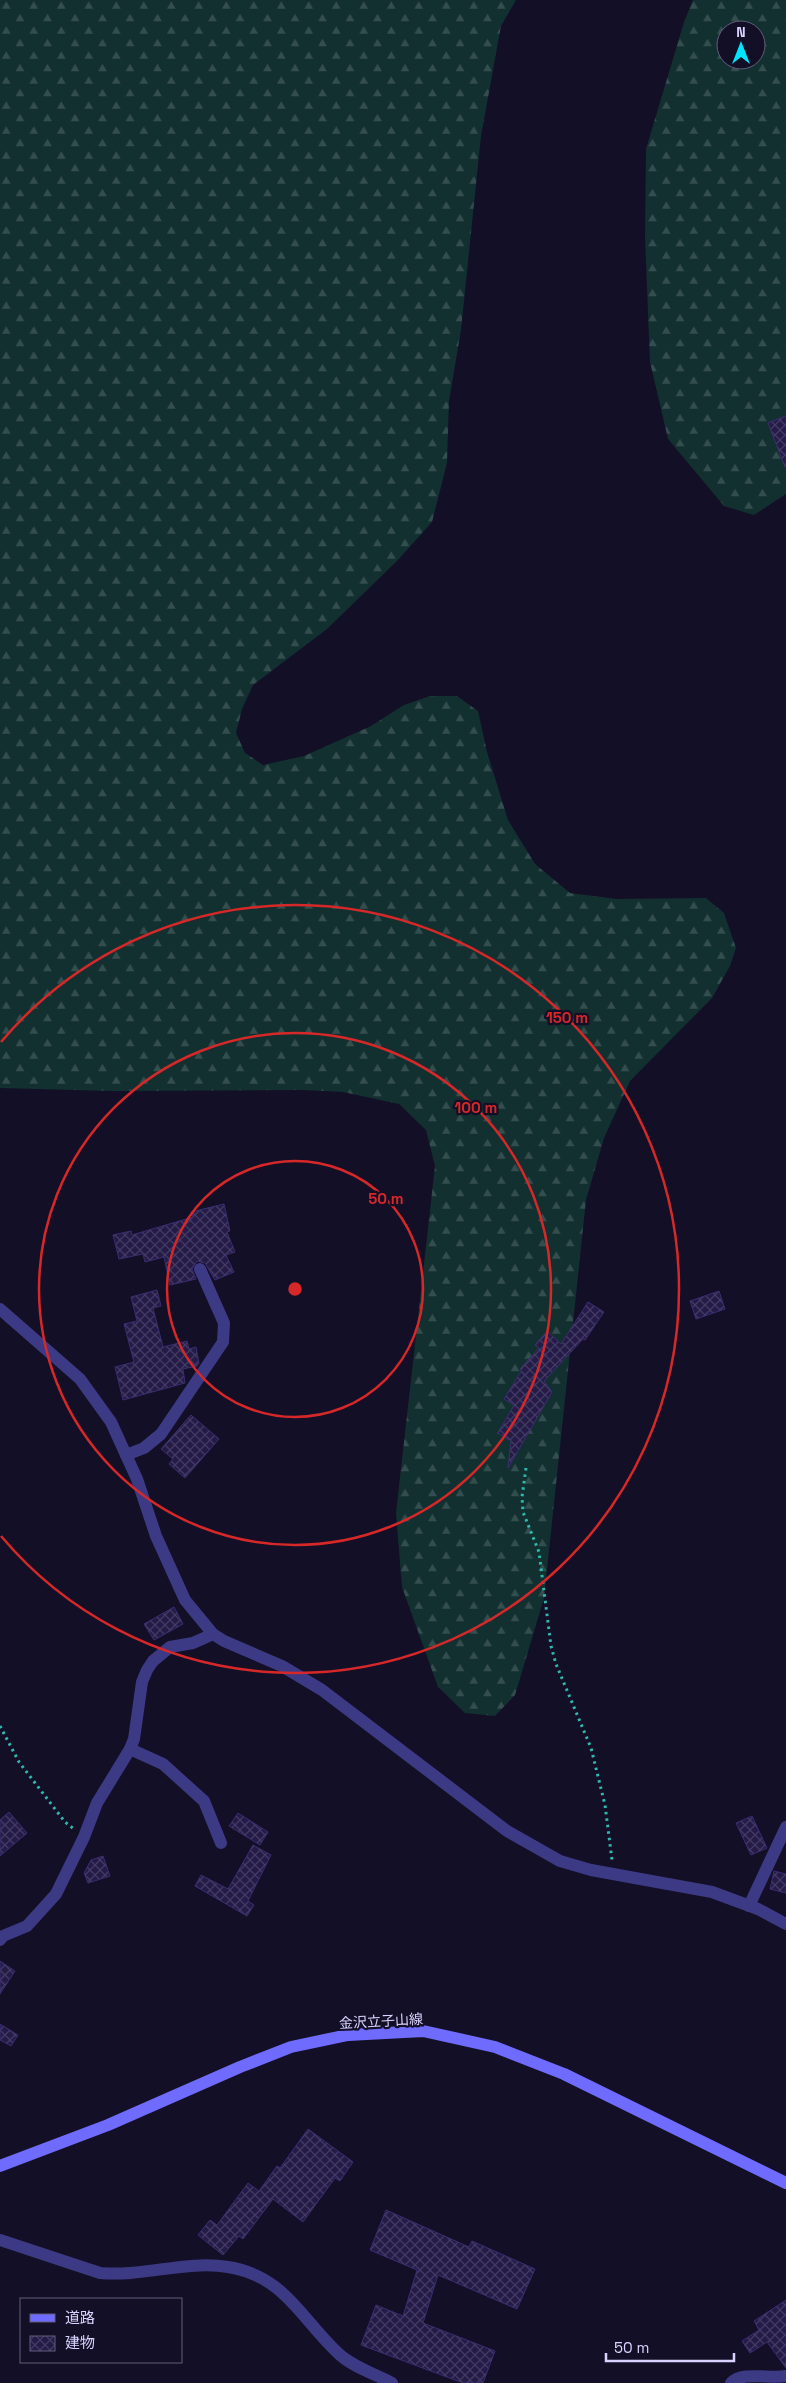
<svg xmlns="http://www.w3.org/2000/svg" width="786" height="2383" font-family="'Space Grotesk','Noto Sans JP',sans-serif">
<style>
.forest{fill:url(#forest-firs);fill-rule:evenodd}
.building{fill:url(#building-cross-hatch);stroke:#3b2d73}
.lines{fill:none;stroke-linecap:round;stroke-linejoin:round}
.path{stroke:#2fb8b0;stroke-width:3;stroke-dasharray:2.5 4;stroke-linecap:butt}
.street{stroke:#3d3a85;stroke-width:12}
.secondary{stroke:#6f6bff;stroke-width:12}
.ring{fill:none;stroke:#d62828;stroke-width:2.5}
.labels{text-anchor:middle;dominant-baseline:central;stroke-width:4.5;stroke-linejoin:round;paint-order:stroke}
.street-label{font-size:14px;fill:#d9d4ff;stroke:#130f26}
.centre{fill:#d62828;stroke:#130f26;stroke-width:2.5}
.ring-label{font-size:15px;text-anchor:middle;font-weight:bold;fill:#d62828;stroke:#130f26;stroke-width:4.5;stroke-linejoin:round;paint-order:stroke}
</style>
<defs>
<pattern id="forest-firs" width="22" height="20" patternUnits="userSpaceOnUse" patternTransform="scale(1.25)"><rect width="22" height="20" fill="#12302f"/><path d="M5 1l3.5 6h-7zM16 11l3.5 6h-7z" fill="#344d4e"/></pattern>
<pattern id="building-cross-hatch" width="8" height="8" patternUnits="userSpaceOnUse" patternTransform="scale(1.25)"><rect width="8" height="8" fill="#241b47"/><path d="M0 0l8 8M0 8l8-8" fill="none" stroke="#433b63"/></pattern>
</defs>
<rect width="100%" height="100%" fill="#130f26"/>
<!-- forest -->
<g class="forest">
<polygon points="0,0 516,0 501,26 481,136 461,330 449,401 447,463 432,522 397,561 327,629 253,685 242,709 236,733 245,753 263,765 304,756 371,726 404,705 430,696 457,696 478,711 487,752 508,820 535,864 570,893 617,899 706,898 724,913 736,948 730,966 712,998 630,1081 604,1138 586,1200 544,1598 515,1695 495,1716 465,1713 438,1687 402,1587 396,1513 435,1166 426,1130 399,1104 343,1092 304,1090 113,1091 0,1088"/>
<path d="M693 0H786V494L754 515 724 506 668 439 650 362 645 237 646 149 684 22ZM726 30H756V60H726Z"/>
</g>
<!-- building -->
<g class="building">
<polygon points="786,416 786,467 785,467 768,423"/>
<polygon points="224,1204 230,1231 227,1232 235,1252 226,1255 234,1272 215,1280 205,1263 197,1261 192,1269 196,1279 170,1285 164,1257 145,1262 143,1254 119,1259 113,1235 131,1231 132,1235 193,1217 191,1212"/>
<polygon points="157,1290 161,1306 153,1308 163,1347 187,1341 189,1349 196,1347 199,1363 197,1366 183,1369 185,1383 123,1400 115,1367 134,1362 124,1324 137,1321 131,1297"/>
<polygon points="719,1291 725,1309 696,1319 690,1301"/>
<polygon points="588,1302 604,1312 585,1340 583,1339 544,1381 552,1392 508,1468 511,1441 498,1433 514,1405 504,1399 522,1370 520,1369 539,1348 535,1345 547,1331 561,1344"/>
<polygon points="191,1415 219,1439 185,1478 169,1464 173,1459 161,1449"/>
<polygon points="174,1607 183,1624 154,1640 144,1624"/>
<polygon points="9,1812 27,1833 0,1856 0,1820"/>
<polygon points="238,1813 268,1832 260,1845 229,1826"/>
<polygon points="752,1816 767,1848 751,1855 736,1823"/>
<polygon points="253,1845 271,1855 248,1901 254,1905 247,1916 195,1886 201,1875 228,1889"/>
<polygon points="103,1856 110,1876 88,1883 84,1873 91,1860"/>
<polygon points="774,1871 786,1874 786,1893 770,1889"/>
<polygon points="0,1961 15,1971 0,1994"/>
<polygon points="0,2024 18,2035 11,2046 0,2040"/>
<polygon points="308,2129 353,2162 340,2181 335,2178 303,2222 273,2199 243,2239 239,2236 223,2255 198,2235 210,2220 217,2225 248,2183 259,2191 277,2166 280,2168"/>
<polygon points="386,2210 469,2247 472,2241 535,2269 517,2309 438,2275 423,2323 495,2351 483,2383 463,2383 361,2345 376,2305 403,2316 417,2270 370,2250"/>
<polygon points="786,2300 786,2368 767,2342 750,2353 742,2341 759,2330 754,2321"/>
</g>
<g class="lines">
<!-- path -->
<g class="path">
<polyline points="526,1468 522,1497 523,1512 539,1552 551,1646 556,1664 591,1748 605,1805 612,1860"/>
<polyline points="0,1726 19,1762 65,1822 74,1829"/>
</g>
<!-- street -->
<g class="street">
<polyline points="0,1309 80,1379 111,1422 137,1479 156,1536 185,1600 213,1634 224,1641 282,1666 322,1690 507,1831 560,1861 591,1870 712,1892 758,1909 786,1924"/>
<polyline points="126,1455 144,1448 161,1434 223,1342 224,1323 200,1269"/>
<polyline points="130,1749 163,1764 204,1801 221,1843"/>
<polyline points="749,1906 786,1827"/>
<polyline points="0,1940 3,1936 27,1926 56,1894 84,1837 97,1803 130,1749 134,1739 142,1682 147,1670 153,1661 170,1647 193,1643 213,1634"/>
<path d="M0 2240 100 2273C143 2277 187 2260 228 2267 285 2276 301 2319 339 2354 353 2367 375 2374 392 2383"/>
<path d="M731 2383C742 2371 770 2379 786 2376"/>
</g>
<!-- secondary -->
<polyline class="secondary" points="0,2166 108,2125 240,2067 291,2047 348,2035 423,2031 495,2047 564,2074 786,2183"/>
</g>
<!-- distance rings -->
<g class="ring">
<circle cx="295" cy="1289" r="128"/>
<circle cx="295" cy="1289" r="256"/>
<path d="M1 1042A384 384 0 1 1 1 1536"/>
</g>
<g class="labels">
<!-- street labels -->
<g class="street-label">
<text transform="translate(381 2021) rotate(-3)">金沢立子山線</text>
</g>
</g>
<circle cx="295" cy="1289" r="8" class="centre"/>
<g class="ring-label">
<text x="567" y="1023">150 m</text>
<text x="476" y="1113">100 m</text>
<text x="386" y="1204">50 m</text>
</g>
<!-- legend -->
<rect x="20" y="2298" width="162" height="65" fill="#130f26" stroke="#625e7d"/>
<rect x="30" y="2314" width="25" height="8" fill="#6f6bff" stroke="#625e7d"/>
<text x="65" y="2323" font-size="15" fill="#d9d4ff">道路</text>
<rect x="30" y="2336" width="25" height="15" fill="url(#building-cross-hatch)" stroke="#625e7d"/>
<text x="65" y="2348" font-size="15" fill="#d9d4ff">建物</text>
<!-- north arrow -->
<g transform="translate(741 45)"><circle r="24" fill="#130f26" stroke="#625e7d"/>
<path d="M0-4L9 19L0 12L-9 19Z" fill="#00e5ff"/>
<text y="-8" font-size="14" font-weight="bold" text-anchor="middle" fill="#d9d4ff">N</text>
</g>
<!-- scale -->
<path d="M606 2353v8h128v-8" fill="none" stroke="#d9d4ff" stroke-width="2.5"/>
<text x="614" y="2353" font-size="15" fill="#d9d4ff" stroke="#130f26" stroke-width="4" paint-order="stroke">50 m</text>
</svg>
